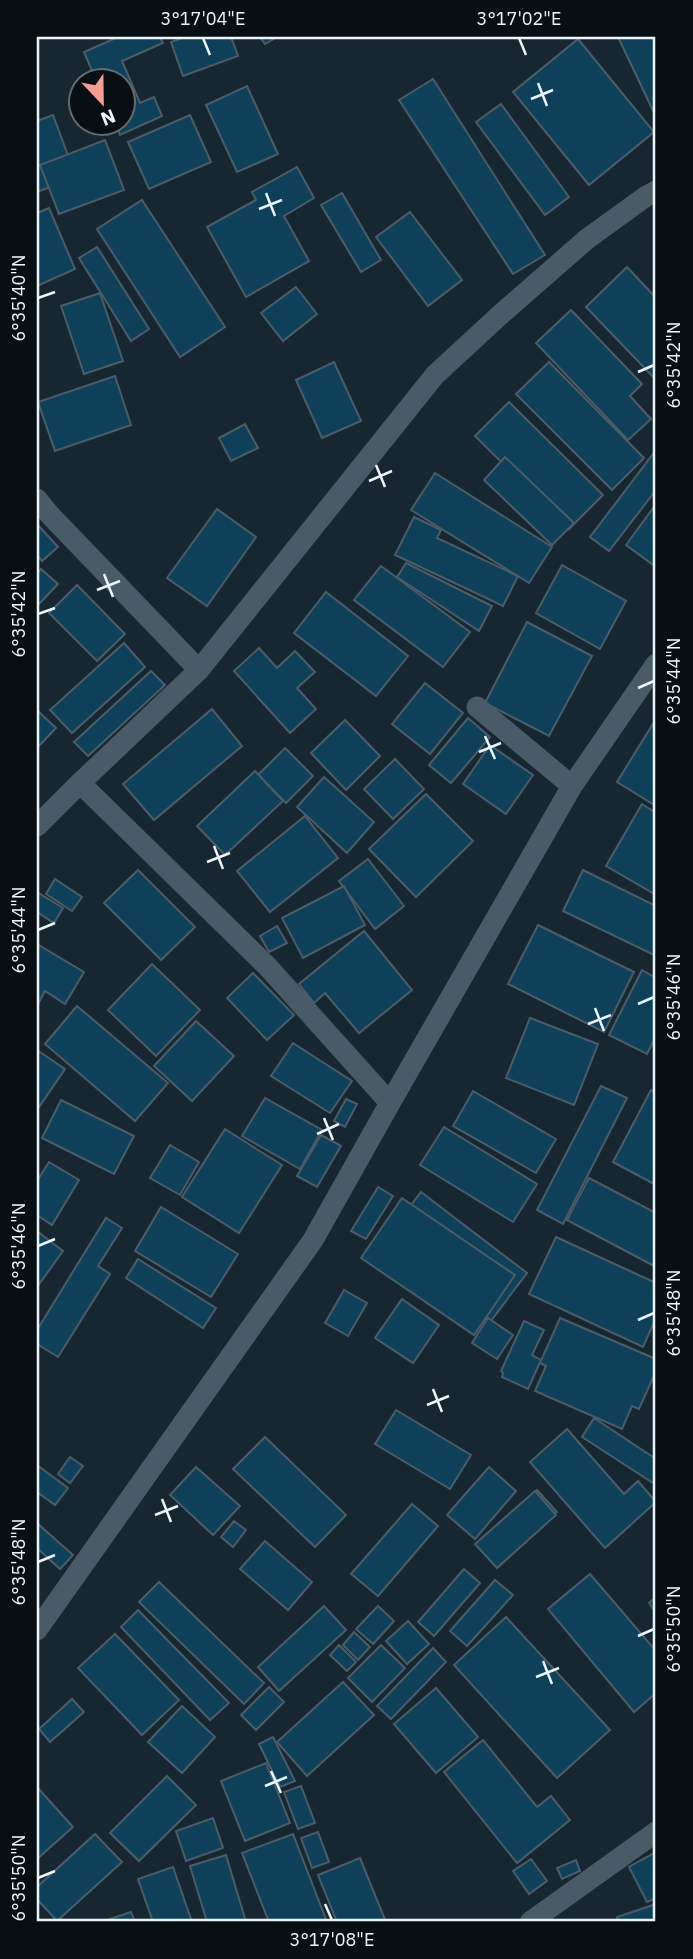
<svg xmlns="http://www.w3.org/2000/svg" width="693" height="1959" font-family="'IBM Plex Sans',sans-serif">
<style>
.building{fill:#0f405a;stroke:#4b5c67;stroke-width:2}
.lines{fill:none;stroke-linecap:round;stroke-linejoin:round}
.minor{stroke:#485b67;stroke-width:21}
.ticks{fill:none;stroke:#ebf5fc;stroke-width:2.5}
.neatline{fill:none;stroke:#ebf5fc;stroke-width:2.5}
.ticks-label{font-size:18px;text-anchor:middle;fill:#ebf5fc}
</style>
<rect width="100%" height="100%" fill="#172731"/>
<!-- building -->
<g class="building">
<polygon points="118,37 160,37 163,43 122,61 140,103 154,97 162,116 120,135 115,122 122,122 122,80 96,80 84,52"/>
<polygon points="185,37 231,37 238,56 183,76 171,42"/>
<polygon points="260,37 277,37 265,44"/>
<polygon points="618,37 656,37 656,117"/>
<polygon points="578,39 654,132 589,185 513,92"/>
<polygon points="433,79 545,255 513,274 399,100"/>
<polygon points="247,86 278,154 237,172 206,105"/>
<polygon points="501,104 569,197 545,215 476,122"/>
<polygon points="53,115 76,177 37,192 37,121"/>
<polygon points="190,115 211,162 149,189 128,142"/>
<polygon points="105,140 124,190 59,214 40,165"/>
<polygon points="297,167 314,198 284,216 309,261 246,297 207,227 256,200 252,192"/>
<polygon points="342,193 381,260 361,272 321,205"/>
<polygon points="142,200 225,327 180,357 97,229"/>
<polygon points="49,208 75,269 37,286 37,213"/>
<polygon points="410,212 462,280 428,306 376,237"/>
<polygon points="97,247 149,329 131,341 79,258"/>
<polygon points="627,267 656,298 656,380 586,307"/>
<polygon points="296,287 317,314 283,341 261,313"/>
<polygon points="100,293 123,361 84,374 61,306"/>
<polygon points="571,310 642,384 630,396 651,419 628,440 536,343"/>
<polygon points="334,362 361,421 322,438 296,380"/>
<polygon points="549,362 644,458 612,490 516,394"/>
<polygon points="115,376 131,425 55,451 38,402"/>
<polygon points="509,402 603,495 569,529 475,436"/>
<polygon points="245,424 258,448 231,461 219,438"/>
<polygon points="656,450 656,490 609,551 590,537"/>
<polygon points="505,457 574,523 552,545 484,480"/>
<polygon points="435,473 552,547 529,583 411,510"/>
<polygon points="656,504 656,567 626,545"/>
<polygon points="217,509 256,537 207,606 167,578"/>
<polygon points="414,517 441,530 437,538 518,576 503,606 395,555"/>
<polygon points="37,524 58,547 42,561 37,555"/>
<polygon points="406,563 492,606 479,631 397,577"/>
<polygon points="562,565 626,601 600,649 536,613"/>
<polygon points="381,566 470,632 443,667 354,600"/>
<polygon points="41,569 58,584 37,606 37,574"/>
<polygon points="77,585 125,634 97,661 49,613"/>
<polygon points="326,592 408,656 376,696 294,633"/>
<polygon points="527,622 592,656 549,736 485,703"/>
<polygon points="124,643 145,667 72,733 50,710"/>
<polygon points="259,648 277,668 295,651 315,672 297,688 316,709 290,733 234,671"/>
<polygon points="151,671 165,685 88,756 74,742"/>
<polygon points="425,683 463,713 430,754 392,724"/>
<polygon points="212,709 242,746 154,820 123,784"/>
<polygon points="37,710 56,728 37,748"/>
<polygon points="468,718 490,737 451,783 429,765"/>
<polygon points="345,720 380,756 346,790 311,753"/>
<polygon points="654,722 656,723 656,806 617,782"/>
<polygon points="490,745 533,775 506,814 463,784"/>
<polygon points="285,748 313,776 286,803 258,775"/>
<polygon points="395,759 424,789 393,819 364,789"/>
<polygon points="255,771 283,801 225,855 197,826"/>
<polygon points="324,777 374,822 347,853 297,807"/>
<polygon points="426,794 473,841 416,897 369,849"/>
<polygon points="642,804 656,813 656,895 606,866"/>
<polygon points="305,816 338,858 270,912 237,871"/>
<polygon points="368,859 404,906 375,929 339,881"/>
<polygon points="138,870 195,927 161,960 104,903"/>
<polygon points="583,870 656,906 656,956 563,911"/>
<polygon points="55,879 82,897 72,911 46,894"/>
<polygon points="344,886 365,925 303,958 282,918"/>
<polygon points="37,892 63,908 54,923 37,912"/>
<polygon points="538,925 634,972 604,1032 508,984"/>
<polygon points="277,926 287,943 269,952 260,936"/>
<polygon points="364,931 412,990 359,1033 325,993 314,1003 299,984"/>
<polygon points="37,944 84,972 65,1004 45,991 37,1006"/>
<polygon points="152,964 200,1010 156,1056 108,1010"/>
<polygon points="642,970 656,978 656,1036 647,1054 609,1035"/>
<polygon points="253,973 294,1015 267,1040 227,998"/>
<polygon points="77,1006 168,1083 135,1121 45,1044"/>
<polygon points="530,1018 598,1044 574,1105 506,1078"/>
<polygon points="196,1021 234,1056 192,1101 154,1066"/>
<polygon points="293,1043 352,1081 330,1113 271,1076"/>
<polygon points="37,1050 65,1069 37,1110"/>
<polygon points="601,1086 627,1098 563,1224 537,1210"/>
<polygon points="651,1090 656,1093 656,1185 613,1162"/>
<polygon points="473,1091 556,1139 536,1173 453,1126"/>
<polygon points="265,1098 322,1130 300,1169 242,1136"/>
<polygon points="346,1099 357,1104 345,1127 334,1121"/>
<polygon points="61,1100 134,1136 114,1174 42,1138"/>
<polygon points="444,1127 537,1184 513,1222 420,1165"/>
<polygon points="225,1129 282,1165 239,1233 182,1197"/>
<polygon points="321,1135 341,1146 317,1187 297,1176"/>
<polygon points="170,1145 199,1162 180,1195 150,1178"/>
<polygon points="49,1162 79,1180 52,1225 37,1215 37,1181"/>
<polygon points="589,1178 656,1213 656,1267 567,1220"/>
<polygon points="378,1187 393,1196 366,1239 351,1231"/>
<polygon points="421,1192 527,1273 490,1322 384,1241"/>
<polygon points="402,1198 515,1275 474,1335 361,1258"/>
<polygon points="161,1207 238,1254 211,1297 135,1251"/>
<polygon points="106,1218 122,1228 98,1266 110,1274 58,1357 37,1344 37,1330"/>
<polygon points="37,1231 63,1251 37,1287"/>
<polygon points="556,1237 656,1283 656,1318 643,1347 529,1294"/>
<polygon points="138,1259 216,1308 203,1328 126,1278"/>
<polygon points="344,1290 367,1303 348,1336 325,1323"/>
<polygon points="402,1299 439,1325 413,1363 375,1338"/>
<polygon points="488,1318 513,1335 497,1359 472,1343"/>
<polygon points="560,1318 656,1359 656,1371 639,1409 632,1406 622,1429 535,1391 546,1366 540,1363"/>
<polygon points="524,1321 544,1330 532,1355 541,1360 528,1389 502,1377 503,1373 501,1371"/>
<polygon points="396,1410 471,1455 450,1489 375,1444"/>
<polygon points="594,1418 656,1459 656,1485 582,1437"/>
<polygon points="567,1429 624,1494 638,1481 656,1502 605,1548 530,1462"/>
<polygon points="265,1437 346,1515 315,1547 233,1469"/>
<polygon points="70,1457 83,1466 70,1483 58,1474"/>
<polygon points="37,1465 68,1488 55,1505 37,1492"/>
<polygon points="196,1467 240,1506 213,1535 170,1495"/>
<polygon points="489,1467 516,1491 475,1539 447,1515"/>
<polygon points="537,1490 557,1512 497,1566 477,1544"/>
<polygon points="535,1491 556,1515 497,1568 475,1544"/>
<polygon points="412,1504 438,1526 378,1596 351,1574"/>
<polygon points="234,1521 246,1530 233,1547 221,1537"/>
<polygon points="37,1523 73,1555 60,1569 37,1548"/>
<polygon points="265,1541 312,1582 288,1610 240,1569"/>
<polygon points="464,1569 480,1583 434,1636 418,1622"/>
<polygon points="590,1574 656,1651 656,1693 634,1712 548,1609"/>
<polygon points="495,1580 513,1595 467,1646 450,1631"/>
<polygon points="159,1582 264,1683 244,1704 139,1602"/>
<polygon points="656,1597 656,1613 649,1603"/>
<polygon points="324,1606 346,1630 279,1691 258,1667"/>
<polygon points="378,1606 394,1621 373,1644 356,1629"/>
<polygon points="138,1610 229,1703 210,1720 121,1627"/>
<polygon points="506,1617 610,1730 557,1778 454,1665"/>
<polygon points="408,1621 429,1644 407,1664 386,1641"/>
<polygon points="354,1632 370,1647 358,1660 343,1645"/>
<polygon points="115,1634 179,1700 142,1735 78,1668"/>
<polygon points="339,1645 356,1662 347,1671 330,1655"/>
<polygon points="381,1645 405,1668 372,1702 348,1678"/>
<polygon points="433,1648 446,1662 391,1719 377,1706"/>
<polygon points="343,1682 374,1715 307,1776 277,1742"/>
<polygon points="269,1687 284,1702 256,1730 241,1715"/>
<polygon points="436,1688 478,1737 436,1773 394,1724"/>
<polygon points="72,1699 84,1712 50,1742 39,1729"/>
<polygon points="182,1706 215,1737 182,1773 148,1742"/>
<polygon points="273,1737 295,1781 280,1787 259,1744"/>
<polygon points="483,1740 537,1807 551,1796 570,1820 517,1863 444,1772"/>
<polygon points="266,1763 290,1823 245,1841 221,1781"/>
<polygon points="167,1776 196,1805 139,1861 110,1833"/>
<polygon points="301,1786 315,1823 298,1829 284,1792"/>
<polygon points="37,1787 73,1827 37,1859"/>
<polygon points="213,1818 223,1848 186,1861 176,1831"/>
<polygon points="318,1832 329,1862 312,1868 301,1838"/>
<polygon points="95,1834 122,1862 57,1921 37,1899 37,1887"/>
<polygon points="293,1834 327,1922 269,1922 242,1853"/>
<polygon points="656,1852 656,1898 647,1902 629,1867"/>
<polygon points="226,1855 246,1922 207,1922 190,1866"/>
<polygon points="360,1858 386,1922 337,1922 318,1875"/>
<polygon points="531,1859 547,1881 529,1894 513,1871"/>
<polygon points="576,1860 580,1871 562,1879 557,1868"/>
<polygon points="173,1867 192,1922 153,1922 138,1879"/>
<polygon points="656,1904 656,1922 619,1922 617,1917"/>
<polygon points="131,1912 135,1922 101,1922"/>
</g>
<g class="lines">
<!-- minor -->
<g class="minor">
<polyline points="37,499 50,515 199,670"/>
<polyline points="477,707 572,786"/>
<polyline points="80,783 268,967 390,1103"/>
<polyline points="37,826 80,783 199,670 435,375 500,315 587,239 645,197 656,191"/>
<polyline points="37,1630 313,1240 390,1103 572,786 656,664"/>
<polyline points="530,1922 656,1832"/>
</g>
</g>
<!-- ticks -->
<path class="ticks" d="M203 38 210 55M519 38 526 55M538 83 547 106M531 99 553 90M266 193 275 216M259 209 282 200M38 298 55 292M638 372 654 365M376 465 385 487M369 481 392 471M104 574 113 597M97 590 120 581M38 614 55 608M638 688 654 681M485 736 495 759M479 752 501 743M214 846 223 869M207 862 230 853M38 930 55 923M638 1004 654 997M595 1008 604 1031M588 1024 611 1015M324 1118 333 1140M317 1134 339 1124M38 1246 55 1239M638 1320 654 1313M433 1389 442 1412M427 1405 449 1396M162 1499 171 1522M155 1515 178 1506M38 1562 55 1555M638 1636 654 1629M543 1661 552 1684M536 1677 559 1668M271 1771 281 1793M265 1786 287 1777M38 1878 55 1871M325 1904 332 1920"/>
<!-- border -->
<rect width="693" height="1959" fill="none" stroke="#080f13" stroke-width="77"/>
<!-- north arrow -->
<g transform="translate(102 102) rotate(158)"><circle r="33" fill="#080f13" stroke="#636b70" stroke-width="2"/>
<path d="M0-5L12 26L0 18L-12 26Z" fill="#f59c93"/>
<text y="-10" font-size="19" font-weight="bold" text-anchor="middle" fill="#ebf5fc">N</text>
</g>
<rect x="38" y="38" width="616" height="1882" class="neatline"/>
<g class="ticks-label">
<text x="203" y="25">3°17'04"E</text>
<text x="519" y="25">3°17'02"E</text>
<text transform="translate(19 298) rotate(-90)" y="6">6°35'40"N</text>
<text transform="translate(674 365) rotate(-90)" y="6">6°35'42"N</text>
<text transform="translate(19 614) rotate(-90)" y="6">6°35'42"N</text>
<text transform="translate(674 681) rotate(-90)" y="6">6°35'44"N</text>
<text transform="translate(19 930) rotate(-90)" y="6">6°35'44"N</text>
<text transform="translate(674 997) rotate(-90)" y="6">6°35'46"N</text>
<text transform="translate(19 1246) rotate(-90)" y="6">6°35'46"N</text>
<text transform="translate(674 1313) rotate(-90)" y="6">6°35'48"N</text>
<text transform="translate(19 1562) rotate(-90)" y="6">6°35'48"N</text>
<text transform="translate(674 1629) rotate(-90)" y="6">6°35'50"N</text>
<text transform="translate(19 1878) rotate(-90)" y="6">6°35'50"N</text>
<text x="332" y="1946">3°17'08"E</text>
</g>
</svg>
